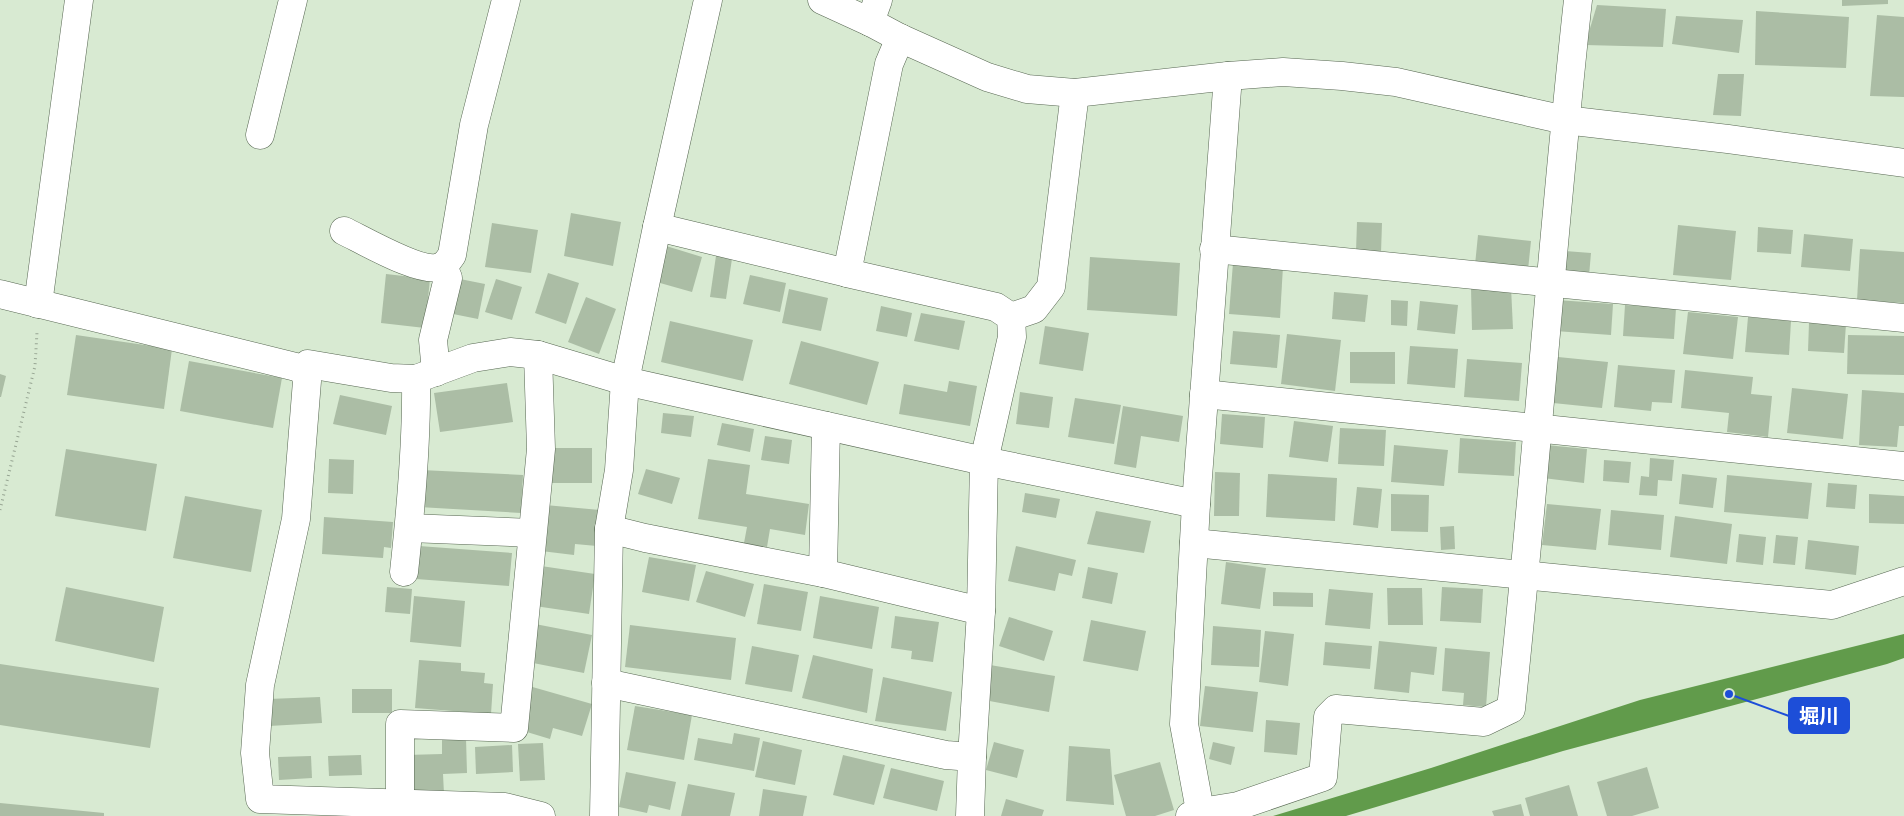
<svg xmlns="http://www.w3.org/2000/svg" width="1904" height="816" font-family="'PT Sans Narrow','Noto Sans JP',sans-serif">
<style>
.water{fill:#619b4b}
.building{fill:#abbda5}
.lines{fill:none;stroke-linecap:round;stroke-linejoin:round}
.minor-casing{stroke:#576752;stroke-width:29}
.path{stroke:#97a593;stroke-width:3;stroke-dasharray:1 4;stroke-linecap:butt}
.minor{stroke:#fff;stroke-width:28}
.leader{fill:none;stroke:#1d4ed8;stroke-width:2}
.callout-dot{fill:#1d4ed8;stroke:#d8ead2;stroke-width:2}
.callout{fill:#1d4ed8;stroke:#1d4ed8;stroke-width:2}
.callout-label{font-size:20px;text-anchor:middle;font-weight:bold;fill:#fff}
</style>
<rect width="100%" height="100%" fill="#d8ead2"/>
<!-- water -->
<polygon class="water" points="1904,634 1904,658 1887,664 1563,751 1346,816 1273,816 1431,768 1640,700"/>
<!-- building -->
<g class="building">
<polygon points="1842,0 1888,0 1888,4 1842,6"/>
<polygon points="1597,5 1666,9 1663,47 1585,45"/>
<polygon points="1756,11 1849,17 1846,68 1755,65"/>
<polygon points="1877,15 1904,17 1904,97 1870,96"/>
<polygon points="1676,16 1743,20 1739,53 1672,44"/>
<polygon points="1718,74 1744,74 1741,116 1713,115"/>
<polygon points="571,213 621,222 613,266 564,256"/>
<polygon points="1357,222 1382,223 1381,253 1356,252"/>
<polygon points="492,223 538,230 531,273 485,267"/>
<polygon points="1678,225 1736,231 1731,280 1673,275"/>
<polygon points="1758,227 1793,230 1791,254 1757,252"/>
<polygon points="1804,234 1853,239 1850,271 1801,267"/>
<polygon points="1478,235 1531,241 1528,270 1475,265"/>
<polygon points="663,245 702,257 692,292 653,281"/>
<polygon points="717,249 733,252 726,299 710,297"/>
<polygon points="1860,249 1904,252 1904,303 1857,300"/>
<polygon points="1565,251 1591,253 1589,276 1564,275"/>
<polygon points="1090,257 1180,263 1177,316 1087,310"/>
<polygon points="1233,263 1283,266 1280,318 1229,314"/>
<polygon points="548,273 579,283 566,324 535,313"/>
<polygon points="386,274 430,279 425,328 381,323"/>
<polygon points="750,275 786,283 780,312 743,304"/>
<polygon points="455,278 485,284 478,319 448,313"/>
<polygon points="496,279 522,287 512,320 485,312"/>
<polygon points="1511,287 1513,329 1472,330 1471,288"/>
<polygon points="789,289 828,298 821,331 782,323"/>
<polygon points="1334,292 1368,295 1365,322 1332,319"/>
<polygon points="586,297 616,309 599,354 568,342"/>
<polygon points="1391,300 1408,301 1407,326 1391,325"/>
<polygon points="1557,300 1613,304 1611,335 1555,331"/>
<polygon points="1420,301 1458,305 1455,334 1417,330"/>
<polygon points="1625,305 1676,308 1674,339 1623,336"/>
<polygon points="881,306 912,313 907,337 876,331"/>
<polygon points="1688,312 1738,317 1733,359 1683,354"/>
<polygon points="921,313 965,321 959,350 914,341"/>
<polygon points="1748,317 1791,321 1789,355 1745,352"/>
<polygon points="670,321 753,340 743,381 661,362"/>
<polygon points="1809,323 1846,324 1844,353 1808,351"/>
<polygon points="1045,326 1089,333 1083,371 1039,364"/>
<polygon points="1233,331 1280,335 1277,368 1230,364"/>
<polygon points="1287,334 1341,340 1335,391 1281,384"/>
<polygon points="76,335 172,349 164,409 67,395"/>
<polygon points="1848,335 1904,336 1904,375 1847,374"/>
<polygon points="801,341 879,362 867,405 789,384"/>
<polygon points="1410,346 1458,349 1455,388 1407,384"/>
<polygon points="1350,352 1395,352 1395,384 1350,383"/>
<polygon points="1558,357 1608,362 1602,408 1553,403"/>
<polygon points="1467,359 1522,363 1519,401 1464,397"/>
<polygon points="189,361 282,378 273,428 180,411"/>
<polygon points="1618,365 1675,370 1672,403 1652,402 1651,411 1614,407"/>
<polygon points="1685,370 1753,377 1751,394 1772,396 1768,437 1727,432 1729,413 1681,408"/>
<polygon points="0,374 6,376 1,397 0,397"/>
<polygon points="949,381 977,386 970,426 899,414 904,384 947,392"/>
<polygon points="507,383 513,422 440,432 434,393"/>
<polygon points="1792,388 1848,394 1843,439 1787,433"/>
<polygon points="1862,390 1904,393 1904,426 1899,426 1897,447 1859,445"/>
<polygon points="1020,392 1053,397 1049,428 1016,424"/>
<polygon points="340,395 392,406 386,435 333,424"/>
<polygon points="1075,398 1121,405 1114,444 1068,437"/>
<polygon points="1123,406 1183,416 1179,442 1141,436 1136,468 1114,464"/>
<polygon points="663,413 694,416 691,437 661,433"/>
<polygon points="1222,414 1265,417 1263,448 1220,444"/>
<polygon points="1294,421 1333,426 1328,462 1289,457"/>
<polygon points="722,423 754,429 750,452 717,445"/>
<polygon points="1340,428 1386,430 1384,466 1338,464"/>
<polygon points="765,436 792,440 789,464 761,460"/>
<polygon points="1460,438 1516,442 1514,476 1458,473"/>
<polygon points="1394,445 1448,450 1444,486 1391,482"/>
<polygon points="1546,445 1587,449 1584,483 1543,478"/>
<rect x="548" y="448" width="44" height="35"/>
<polygon points="66,449 157,464 146,531 55,516"/>
<polygon points="1650,458 1674,460 1672,481 1658,480 1657,496 1639,495 1641,476 1649,477"/>
<polygon points="329,459 354,460 353,494 328,493"/>
<polygon points="708,459 750,465 746,494 809,504 805,535 770,529 767,547 744,543 747,527 698,519"/>
<polygon points="1604,460 1631,462 1629,483 1603,481"/>
<polygon points="646,469 680,478 672,504 638,494"/>
<polygon points="421,470 523,475 521,513 419,507"/>
<polygon points="1215,472 1240,473 1239,516 1214,516"/>
<polygon points="1268,474 1337,478 1335,521 1266,517"/>
<polygon points="1682,474 1717,478 1713,508 1679,504"/>
<polygon points="1727,475 1812,483 1808,519 1724,512"/>
<polygon points="1828,483 1857,485 1855,509 1826,507"/>
<polygon points="1357,487 1382,489 1378,528 1353,525"/>
<polygon points="1025,493 1060,499 1056,518 1022,512"/>
<polygon points="1391,494 1429,495 1428,532 1391,531"/>
<polygon points="1869,494 1904,496 1904,524 1869,523"/>
<polygon points="185,496 262,510 251,572 173,558"/>
<polygon points="1547,504 1601,509 1596,550 1542,545"/>
<polygon points="545,505 600,510 597,546 575,544 574,555 541,551"/>
<polygon points="1611,510 1664,515 1661,550 1608,545"/>
<polygon points="1096,511 1151,521 1144,553 1087,544"/>
<polygon points="1675,516 1732,524 1727,564 1670,557"/>
<polygon points="324,517 393,522 391,548 384,547 383,558 322,554"/>
<polygon points="1454,526 1455,549 1441,550 1440,527"/>
<polygon points="1739,534 1766,537 1763,565 1736,562"/>
<polygon points="1776,535 1798,537 1795,565 1773,563"/>
<polygon points="1808,540 1859,546 1856,575 1805,569"/>
<polygon points="419,546 512,553 509,586 416,579"/>
<polygon points="1016,546 1076,560 1072,576 1059,573 1055,591 1008,581"/>
<polygon points="649,557 696,565 689,601 642,592"/>
<polygon points="1226,562 1266,568 1260,609 1221,604"/>
<polygon points="541,566 595,574 589,614 535,606"/>
<polygon points="1088,567 1118,573 1112,604 1082,598"/>
<polygon points="706,571 754,584 745,617 696,602"/>
<polygon points="764,584 808,592 801,631 757,624"/>
<polygon points="66,587 164,607 154,662 55,641"/>
<polygon points="387,587 412,589 410,614 385,612"/>
<polygon points="1442,587 1483,589 1481,623 1440,621"/>
<polygon points="1387,588 1422,588 1423,625 1388,625"/>
<polygon points="1329,589 1373,593 1370,629 1325,625"/>
<polygon points="1273,592 1313,593 1313,607 1273,606"/>
<polygon points="414,596 465,601 461,647 410,642"/>
<polygon points="820,596 879,607 872,649 813,638"/>
<polygon points="895,616 939,622 933,662 911,659 912,651 891,648"/>
<polygon points="1009,617 1053,631 1044,661 999,646"/>
<polygon points="1091,620 1146,631 1138,671 1083,661"/>
<polygon points="535,624 592,635 584,673 528,662"/>
<polygon points="630,625 736,638 731,680 625,667"/>
<polygon points="1213,626 1261,630 1259,667 1211,665"/>
<polygon points="1265,631 1294,634 1288,686 1259,682"/>
<polygon points="1379,641 1437,647 1434,675 1411,672 1409,693 1374,689"/>
<polygon points="1325,642 1372,646 1370,669 1323,665"/>
<polygon points="752,646 799,655 792,692 745,684"/>
<polygon points="1445,648 1490,652 1486,707 1463,705 1464,693 1442,691"/>
<polygon points="813,655 873,669 867,713 802,698"/>
<polygon points="419,660 461,663 461,671 485,673 484,683 493,684 491,714 415,708"/>
<polygon points="0,664 159,688 150,748 0,725"/>
<polygon points="990,665 1055,676 1049,712 984,700"/>
<polygon points="883,677 952,692 946,731 875,721"/>
<polygon points="529,686 592,704 582,736 553,728 550,739 517,729"/>
<polygon points="1205,686 1258,692 1253,732 1200,726"/>
<rect x="352" y="689" width="40" height="24"/>
<polygon points="320,697 322,723 269,726 268,699"/>
<polygon points="635,706 692,715 684,760 627,750"/>
<polygon points="1266,720 1300,723 1297,755 1264,752"/>
<polygon points="734,733 760,738 754,771 694,760 698,738 732,744"/>
<polygon points="442,738 466,738 467,773 443,774 444,794 408,795 406,755 442,754"/>
<polygon points="763,741 802,750 795,785 755,777"/>
<polygon points="994,742 1024,750 1017,778 986,770"/>
<polygon points="1213,742 1235,747 1231,765 1209,759"/>
<polygon points="543,743 545,780 520,781 518,744"/>
<polygon points="512,745 513,772 476,774 475,747"/>
<polygon points="1069,746 1110,749 1114,805 1066,801"/>
<polygon points="361,755 362,775 329,776 328,756"/>
<polygon points="843,755 885,765 874,805 833,795"/>
<polygon points="311,756 312,778 279,780 278,757"/>
<polygon points="1160,762 1174,810 1155,816 1126,816 1114,775"/>
<polygon points="1647,767 1659,808 1632,816 1607,816 1597,782"/>
<polygon points="891,768 944,781 937,811 883,798"/>
<polygon points="626,772 676,782 670,810 649,805 647,813 619,807"/>
<polygon points="688,784 735,793 730,816 681,816"/>
<polygon points="1569,785 1578,816 1530,816 1525,798"/>
<polygon points="763,789 807,796 803,816 759,816"/>
<polygon points="1006,799 1044,810 1042,816 1001,816"/>
<polygon points="0,803 104,813 104,816 0,816"/>
<polygon points="1521,804 1524,816 1494,816 1492,811"/>
</g>
<g class="lines">
<!-- minor casing -->
<g class="minor-casing">
<g id="minor">
<polyline points="822,0 870,22 900,38 987,77 1027,89 1075,93 1228,76 1283,72 1342,76 1396,82 1565,120 1728,139 1904,163"/>
<polyline points="870,22 878,0"/>
<polyline points="260,135 293,0"/>
<polyline points="657,227 847,273 889,64 900,38"/>
<path d="M344 231C363 240 424 276 442 266 446 264 450 258 452 255L474 125 506 0"/>
<polyline points="1214,249 1904,318"/>
<polyline points="0,294 304,369 308,364 391,378 416,379 473,358 510,352 538,355 625,381 984,461 1196,504"/>
<polyline points="38,304 79,0"/>
<polyline points="1011,317 1034,309 1051,287 1075,93"/>
<polyline points="304,369 307,381 296,519 260,685 255,753 260,799 505,807 541,816"/>
<polyline points="436,372 433,340 448,278 443,266"/>
<polyline points="1204,394 1904,466"/>
<polyline points="826,426 823,573 981,611 984,461 1012,337 1011,317 996,307 847,273"/>
<polyline points="409,528 532,533"/>
<polyline points="609,529 645,538 823,573"/>
<polyline points="1194,543 1832,605 1904,581"/>
<path d="M404 572C411 508 417 443 416 379"/>
<polyline points="606,683 946,755 972,757 981,611"/>
<polyline points="400,804 400,724 514,728 541,449 538,355"/>
<polyline points="604,816 609,529 619,470 625,381 657,227 708,0"/>
<polyline points="970,816 972,757"/>
<path d="M1190 816 1201 812 1238 806 1323 777 1328 717 1336 709 1484 722 1511 709C1536 473 1552 236 1578 0"/>
<polyline points="1201,816 1184,724 1196,504 1228,76"/>
</g>
</g>
<!-- path -->
<polyline class="path" points="0,510 35,366 37,332"/>
<!-- minor -->
<use href="#minor" class="minor"/>
</g>
<!-- callouts -->
<path class="leader" d="M1729 694L1789 716"/>
<circle class="callout-dot" cx="1729" cy="694" r="5"/>
<rect class="callout" x="1789" y="698" width="60" height="35" rx="5"/>
<g class="callout-label">
<text x="1819" y="723">堀川</text>
</g>
</svg>
